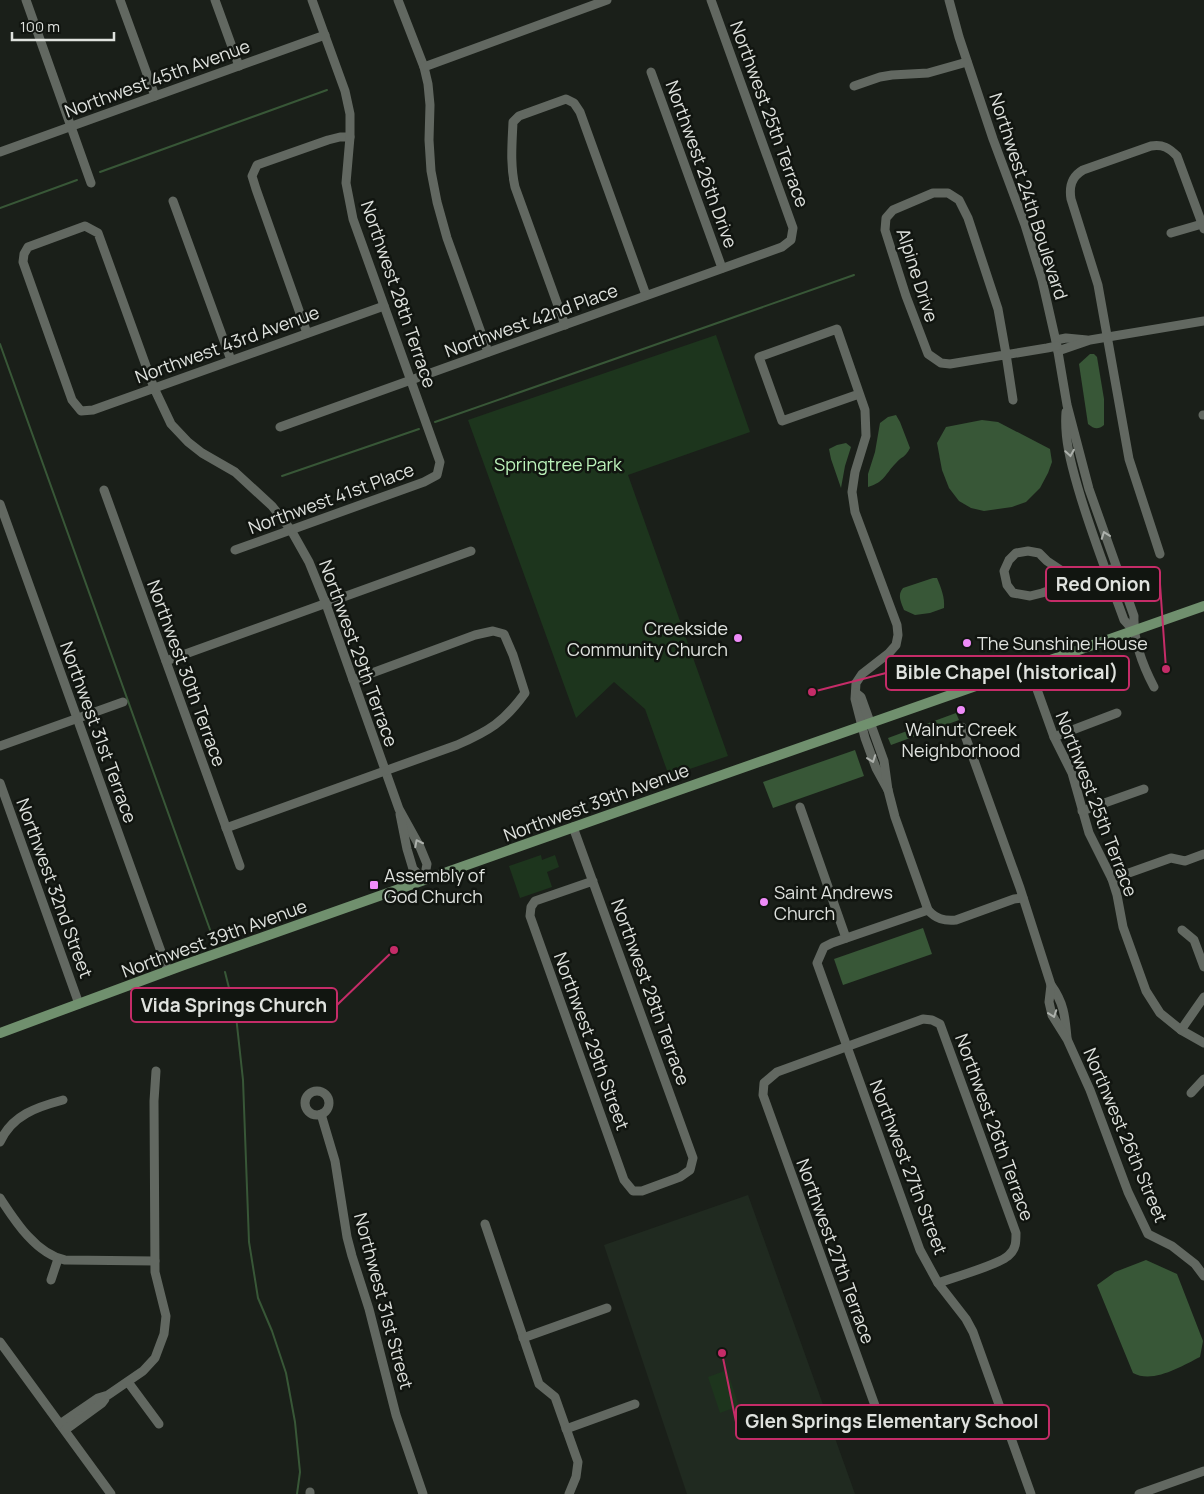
<svg xmlns="http://www.w3.org/2000/svg" width="1204" height="1494" font-family="Manrope,sans-serif">
<style>
.built{fill:#202a20}
.green{fill:#1d351d}
.water{fill:#385737}
.lines{fill:none;stroke-linecap:round;stroke-linejoin:round}
.stream{stroke:#385737;stroke-width:2}
.minor{stroke:#626861;stroke-width:9}
.major{stroke:#70906e;stroke-width:10}
.oneway{stroke:#adb1ac}
.poi-dot{fill:#ee8bf8;stroke:#111510;stroke-width:2}
.labels{text-anchor:middle;dominant-baseline:central;stroke-width:5;stroke-linejoin:round;paint-order:stroke}
.street-label{font-size:18px;fill:#dfe2de;stroke:#111510}
.park-label{font-size:18px;fill:#bcf3ba;stroke:#111510}
.poi-label{font-size:18px;fill:#dfe2de;stroke:#111510;text-anchor:start}
.leader{fill:none;stroke:#c52c68;stroke-width:2}
.callout-dot{fill:#c52c68;stroke:#111510;stroke-width:2}
.callout{fill:#111510;stroke:#c52c68;stroke-width:2}
.callout-label{font-size:19px;text-anchor:middle;font-weight:bold;fill:#dfe2de}
</style>
<rect width="100%" height="100%" fill="#1a1f19"/>
<!-- built -->
<polygon class="built" points="748,1195 855,1494 687,1494 604,1245"/>
<!-- green -->
<g class="green">
<polygon points="716,335 750,432 628,475 728,756 669,776 645,709 614,682 576,718 468,420"/>
<polygon points="541,855 542,860 555,855 559,867 547,872 552,887 520,898 509,866"/>
<polygon points="727,1370 739,1406 720,1413 708,1377"/>
</g>
<!-- water -->
<g class="water">
<path d="M1090 354H1094L1097 357 1104 399V425C1098 430 1094 429 1088 424L1079 364Z"/>
<path d="M896 415 900 422 910 448C905 458 902 456 896 463 885 474 885 482 868 487V474L875 452 880 423 888 417Z"/>
<polygon points="982,420 998,422 1050,449 1052,462 1048,473 1040,488 1026,502 1012,507 984,511 971,508 959,501 949,488 942,470 937,443 946,427"/>
<polygon points="846,443 851,447 845,466 841,488 831,459 829,449 837,445"/>
<path d="M933 578H937C941 588 945 597 944 608L930 613 915 615 904 610C901 602 897 595 903 588Z"/>
<polygon points="956,713 959,720 891,745 888,738"/>
<polygon points="855,750 864,776 773,808 763,782"/>
<polygon points="923,928 932,954 843,985 834,959"/>
<path d="M1146 1260 1177 1274 1203 1341 1200 1357C1182 1366 1153 1384 1133 1373L1097 1285 1115 1272Z"/>
</g>
<g class="lines">
<!-- stream -->
<g class="stream">
<polyline points="100,172 327,90"/>
<polyline points="0,208 77,180"/>
<polyline points="0,344 213,938"/>
<polyline points="435,422 854,275"/>
<polyline points="282,476 419,429"/>
<polyline points="225,972 236,1016 243,1080 249,1242 258,1298 272,1331 286,1373 295,1422 300,1472 297,1494"/>
</g>
<!-- minor -->
<g class="minor">
<polyline points="26,0 91,183"/>
<polyline points="120,0 155,96"/>
<polyline points="215,0 239,66"/>
<polyline points="398,0 424,67 428,84 430,105 429,140 431,171 437,202 447,238 488,352"/>
<path d="M949 0 959 37 993 139 1025 225 1042 280 1057 346 1067 405 1089 489 1134 616C1133 640 1143 666 1154 687"/>
<polyline points="424,67 607,0"/>
<polyline points="651,72 722,268"/>
<polyline points="854,86 880,77 892,75 928,73 967,62"/>
<polyline points="0,152 325,35"/>
<polyline points="173,201 231,360"/>
<polyline points="1171,233 1202,224"/>
<polyline points="384,306 93,410 81,411 72,400 23,262 24,254 28,247 85,226 98,233 154,388 171,424 188,442 202,453 235,472 272,506 291,530 309,562 326,604 399,809 420,847 427,864 424,880"/>
<path d="M565 325 515 187C510 165 512 144 513 122L519 116 566 99 574 103 580 112 646 295"/>
<polyline points="307,333 256,189 252,176 257,165 328,140 340,137 350,137"/>
<polyline points="1056,340 1066,338 1087,340"/>
<polyline points="1058,351 1090,340 1204,321"/>
<polyline points="859,394 782,421 759,357 837,329 865,410 866,436 855,472 852,492 855,512 897,625 898,635 896,645 889,653 862,674 856,683 855,699 865,738 876,768 888,790"/>
<polyline points="1013,400 1006,354 998,309 968,218 959,200 948,193 933,193 893,210 886,218 885,230 906,296 928,354 941,363 950,364 1047,348 1057,346"/>
<path d="M1066 412C1064 438 1071 464 1078 488 1091 533 1108 576 1124 620L1134 631"/>
<polyline points="1203,415 1204,415"/>
<polyline points="280,427 782,247 791,240 793,228 711,0"/>
<polyline points="104,490 240,866"/>
<polyline points="0,504 168,971"/>
<polyline points="235,550 424,482 437,475 440,462 353,219 346,183 350,137 350,114 345,91 312,0"/>
<path d="M1160 554 1129 459 1098 285 1071 199C1069 187 1071 177 1083 170L1151 146C1163 144 1169 148 1177 156L1204 229"/>
<polyline points="1077,581 1047,561 1039,553 1028,551 1016,553 1009,560 1004,571 1007,585 1013,593 1030,596 1042,593 1111,569"/>
<polyline points="166,661 471,551"/>
<polyline points="1029,667 1054,737 1072,773 1089,833 1112,879 1117,895 1123,927 1146,991 1160,1013 1181,1030 1204,1043"/>
<path d="M856 693 861 697 884 761 888 790 895 817 928 910C936 919 944 921 956 920L1014 899 1023 898"/>
<path d="M962 727 1020 888 1051 985C1064 1003 1065 1016 1067 1038"/>
<polyline points="1054,737 1117,713"/>
<polyline points="0,746 123,702"/>
<polyline points="0,783 79,1004"/>
<polyline points="800,807 846,938"/>
<polyline points="1082,811 1144,789"/>
<polyline points="400,814 407,849 413,869 424,880"/>
<polyline points="573,827 693,1158 690,1170 680,1177 642,1191 633,1191 624,1180 530,916 531,907 535,901 593,881"/>
<path d="M226 828 457 745C489 731 504 722 525 693L513 655 504 634 493 631 475 635 353 680"/>
<polyline points="1112,879 1171,858 1185,861 1204,854"/>
<polyline points="928,910 832,943 824,947 817,963 920,1250 938,1283 966,1319 973,1332 1031,1494"/>
<polyline points="1182,930 1194,940 1204,967"/>
<polyline points="1051,985 1049,1002 1052,1015 1067,1039 1090,1090 1128,1192 1148,1234 1172,1246 1195,1264 1204,1276"/>
<polyline points="1181,1030 1204,997"/>
<circle cx="317" cy="1103" r="12"/>
<polyline points="1191,1093 1204,1079"/>
<polyline points="321,1114 335,1161 347,1237 352,1256 369,1309 396,1415 423,1494"/>
<path d="M0 1142C12 1115 37 1107 63 1100"/>
<path d="M0 1198C15 1221 36 1254 65 1260L155 1261"/>
<polyline points="485,1224 539,1384 555,1397 578,1462 576,1477 569,1494"/>
<polyline points="51,1280 58,1259"/>
<path d="M938 1283C952 1278 1001 1264 1009 1255 1016 1249 1016 1242 1016 1233L940 1024 932 1020 923 1019 777 1072 764 1083 763 1095 877 1411C900 1443 924 1434 956 1422 971 1417 985 1412 1000 1407"/>
<polyline points="523,1338 607,1308"/>
<polyline points="0,1342 111,1494"/>
<polyline points="128,1382 159,1424"/>
<polyline points="60,1424 98,1398 108,1395 143,1371 155,1358 164,1334 166,1316 155,1272 154,1101 156,1071"/>
<polyline points="566,1429 635,1404"/>
<polyline points="65,1430 102,1403 105,1399"/>
<polyline points="310,1492 310,1494"/>
<polyline points="1139,1494 1204,1471"/>
</g>
<!-- major -->
<polyline class="major" points="0,1033 181,966 628,808 1204,606"/>
</g>
<!-- one-way arrows -->
<defs><path id="oneway-chevron" d="M-2-3.5L2.5 0L-2 3.5" fill="none" stroke-width="1.6" stroke-linecap="round" stroke-linejoin="round" transform="scale(1.25)"/></defs>
<g class="oneway">
<use href="#oneway-chevron" transform="translate(1070 453) rotate(81)"/>
<use href="#oneway-chevron" transform="translate(1105 535) rotate(-110)"/>
<use href="#oneway-chevron" transform="translate(872 759) rotate(70)"/>
<use href="#oneway-chevron" transform="translate(418 843) rotate(-117)"/>
<use href="#oneway-chevron" transform="translate(1053 1014) rotate(70)"/>
</g>
<!-- markers -->
<g class="poi-dot">
<circle cx="738" cy="638" r="5"/>
<circle cx="967" cy="643" r="5"/>
<circle cx="961" cy="710" r="5"/>
<rect x="369" y="880" width="10" height="10" rx="2.5"/>
<circle cx="764" cy="902" r="5"/>
</g>
<g class="labels">
<!-- street labels -->
<g class="street-label">
<text transform="translate(157 78) rotate(-20)">Northwest 45th Avenue</text>
<text transform="translate(770 114) rotate(70)">Northwest 25th Terrace</text>
<text transform="translate(702 164) rotate(70)">Northwest 26th Drive</text>
<text transform="translate(1029 196) rotate(72)">Northwest 24th Boulevard</text>
<text transform="translate(918 275) rotate(72)">Alpine Drive</text>
<text transform="translate(399 294) rotate(71)">Northwest 28th Terrace</text>
<text transform="translate(531 320) rotate(-20)">Northwest 42nd Place</text>
<text transform="translate(227 344) rotate(-20)">Northwest 43rd Avenue</text>
<text transform="translate(331 498) rotate(-20)">Northwest 41st Place</text>
<text transform="translate(359 653) rotate(70)">Northwest 29th Terrace</text>
<text transform="translate(187 673) rotate(70)">Northwest 30th Terrace</text>
<text transform="translate(99 732) rotate(70)">Northwest 31st Terrace</text>
<text transform="translate(596 802) rotate(-20)">Northwest 39th Avenue</text>
<text transform="translate(1097 804) rotate(69)">Northwest 25th Terrace</text>
<text transform="translate(55 888) rotate(70)">Northwest 32nd Street</text>
<text transform="translate(214 938) rotate(-20)">Northwest 39th Avenue</text>
<text transform="translate(651 992) rotate(70)">Northwest 28th Terrace</text>
<text transform="translate(592 1041) rotate(70)">Northwest 29th Street</text>
<text transform="translate(995 1127) rotate(70)">Northwest 26th Terrace</text>
<text transform="translate(1126 1135) rotate(67)">Northwest 26th Street</text>
<text transform="translate(909 1167) rotate(69)">Northwest 27th Street</text>
<text transform="translate(836 1251) rotate(70)">Northwest 27th Terrace</text>
<text transform="translate(384 1301) rotate(75)">Northwest 31st Street</text>
</g>
<!-- park labels -->
<g class="park-label">
<text x="558" y="464">Springtree Park</text>
</g>
<!-- poi labels -->
<g class="poi-label">
<text x="728" y="628" text-anchor="end">Creekside<tspan x="728" dy="21">Community Church</tspan></text>
<text x="977" y="643">The Sunshine House</text>
<text x="961" y="729" text-anchor="middle">Walnut Creek<tspan x="961" dy="21">Neighborhood</tspan></text>
<text x="384" y="875">Assembly of<tspan x="384" dy="21">God Church</tspan></text>
<text x="774" y="892">Saint Andrews<tspan x="774" dy="21">Church</tspan></text>
</g>
</g>
<!-- callouts -->
<path class="leader" d="M1166 669L1160 584M812 692L886 673M394 950L337 1005M722 1353L736 1422"/>
<g class="callout-dot">
<circle cx="1166" cy="669" r="5"/>
<circle cx="812" cy="692" r="5"/>
<circle cx="394" cy="950" r="5"/>
<circle cx="722" cy="1353" r="5"/>
</g>
<g class="callout">
<rect x="1046" y="567" width="114" height="34" rx="5"/>
<rect x="886" y="656" width="243" height="34" rx="5"/>
<rect x="131" y="988" width="206" height="34" rx="5"/>
<rect x="736" y="1405" width="313" height="34" rx="5"/>
</g>
<g class="callout-label">
<text x="1103" y="591">Red Onion</text>
<text x="1007" y="679">Bible Chapel (historical)</text>
<text x="234" y="1012">Vida Springs Church</text>
<text x="892" y="1428">Glen Springs Elementary School</text>
</g>
<!-- scale -->
<path d="M12 32v8h102v-8" fill="none" stroke="#dfe2de" stroke-width="2.5"/>
<text x="20" y="32" font-size="15" fill="#dfe2de" stroke="#111510" stroke-width="4" paint-order="stroke">100 m</text>
</svg>
